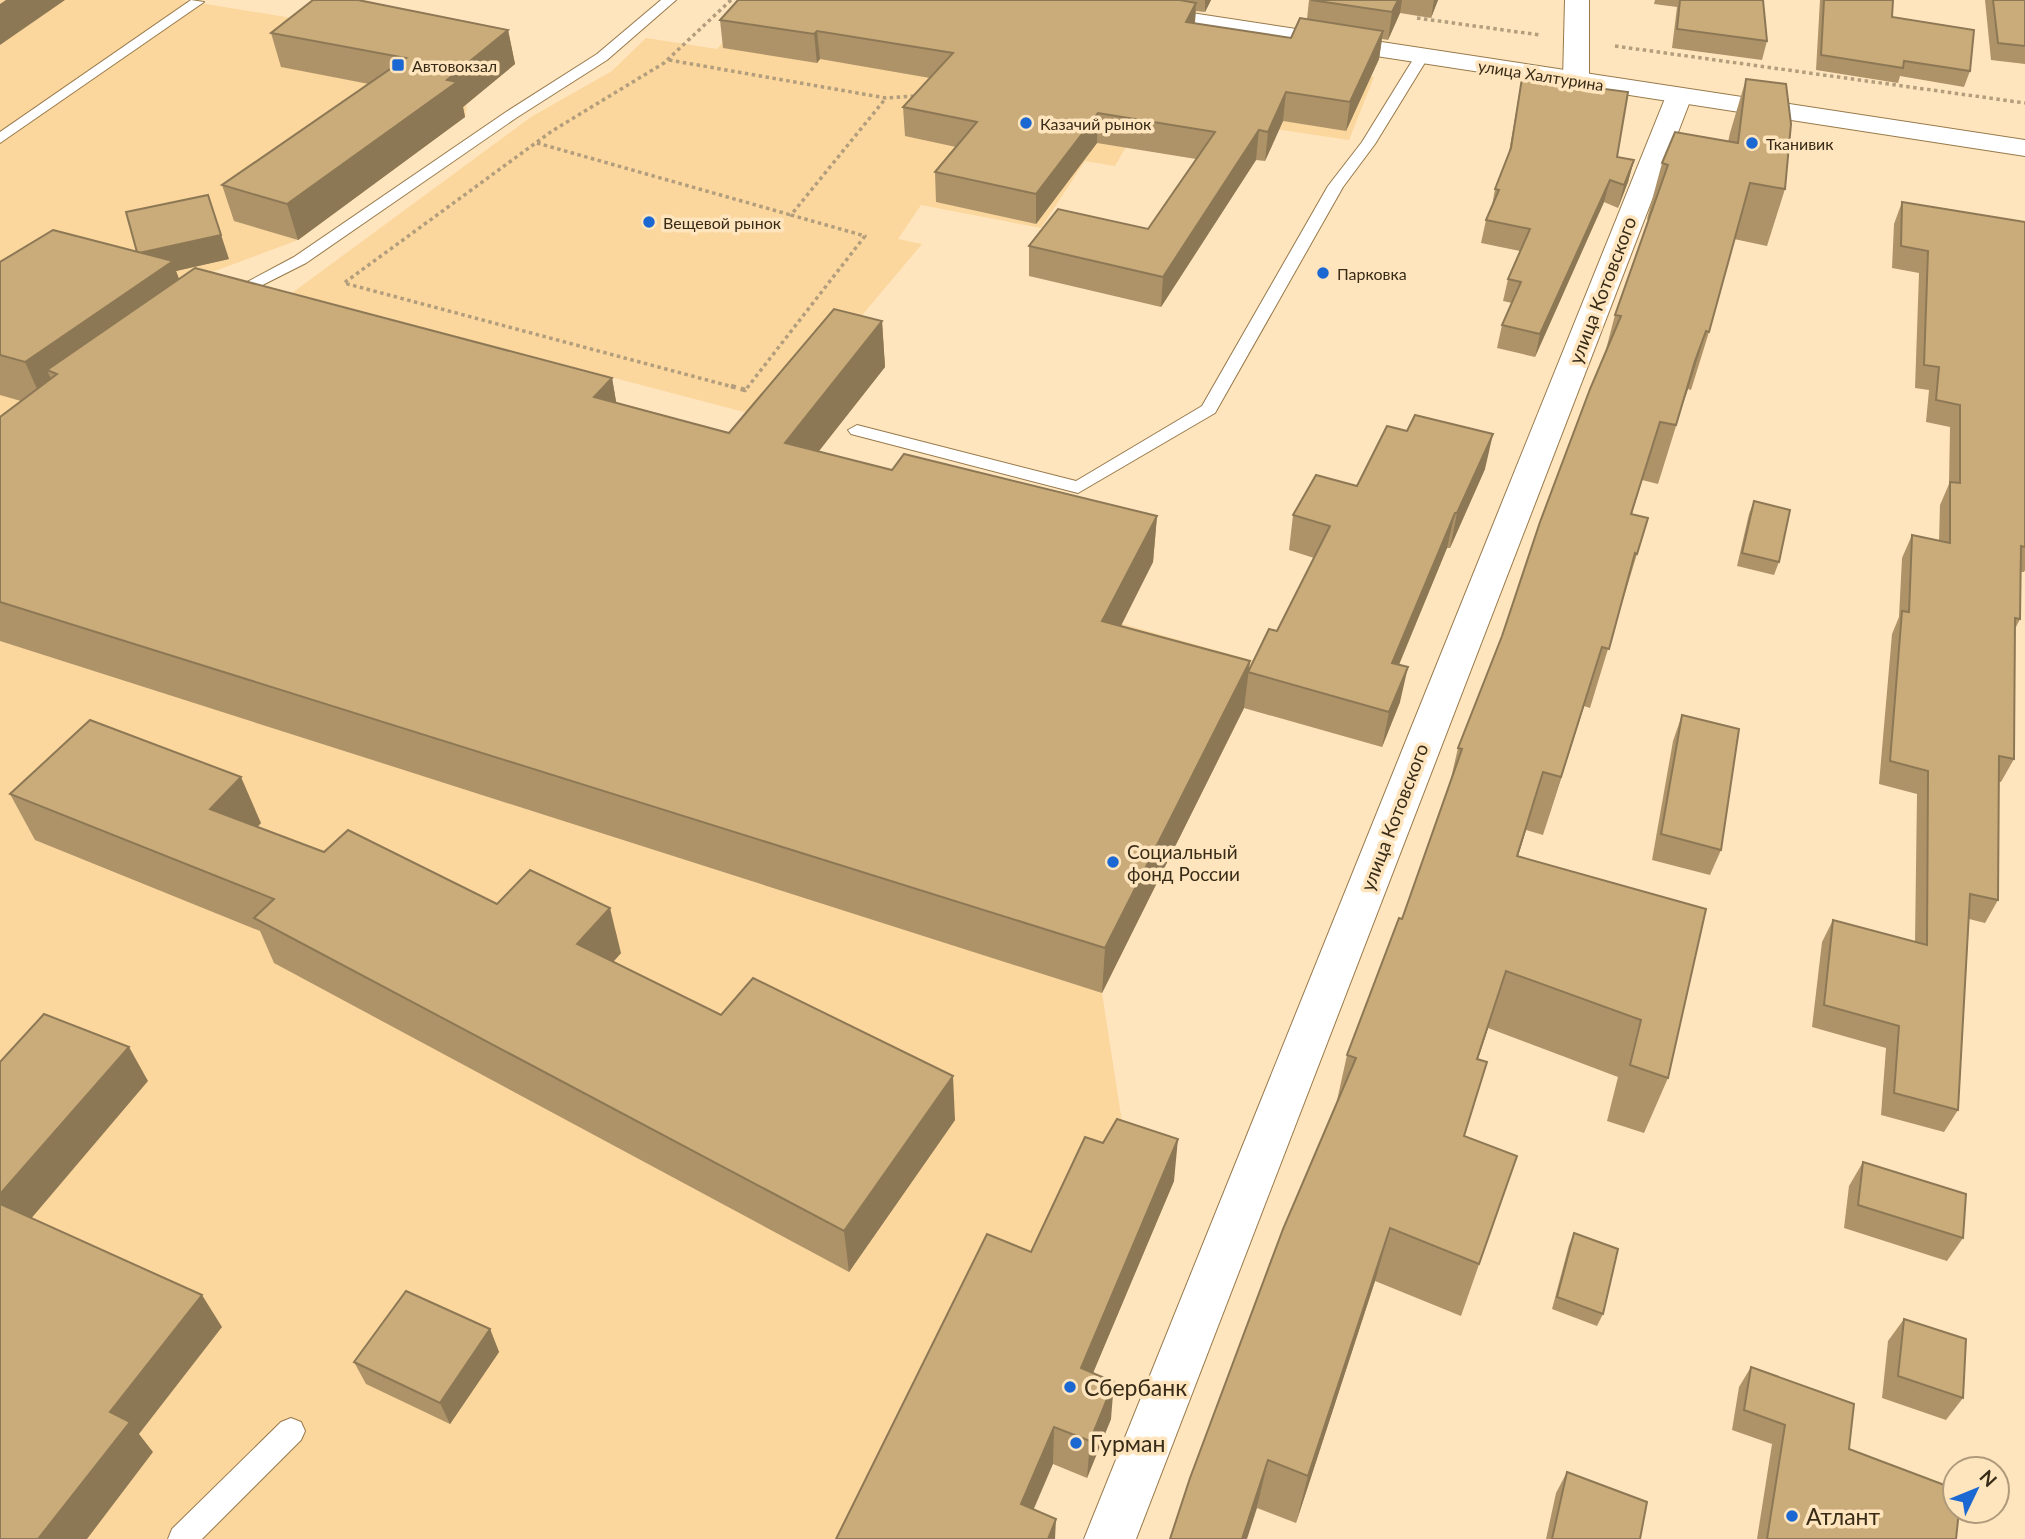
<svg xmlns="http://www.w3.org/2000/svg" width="2025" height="1539" font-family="Lato,sans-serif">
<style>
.built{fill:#fbd69d}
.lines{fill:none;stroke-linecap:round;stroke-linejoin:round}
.lane-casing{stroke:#97794a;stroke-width:2}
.street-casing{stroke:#97794a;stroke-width:2}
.secondary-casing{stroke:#97794a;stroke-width:2}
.path-far1{stroke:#b29d7d;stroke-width:3.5;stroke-dasharray:3.5 3.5;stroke-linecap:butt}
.path{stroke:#b29d7d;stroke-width:4.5;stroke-dasharray:5 5;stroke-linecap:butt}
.lane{fill:#fff;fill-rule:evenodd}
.street{fill:#fff;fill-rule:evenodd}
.secondary{fill:#fff;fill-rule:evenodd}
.wall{fill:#ae9369}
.shaded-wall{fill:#8d7855}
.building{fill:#caab7a;stroke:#8d7855;stroke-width:2}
.poi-dot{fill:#1c68d2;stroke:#ffe5bd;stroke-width:2.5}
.labels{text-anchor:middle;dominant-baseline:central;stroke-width:7;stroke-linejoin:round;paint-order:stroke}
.far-poi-label{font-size:16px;fill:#382c18;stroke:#ffe5bd;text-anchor:start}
.far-street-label{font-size:16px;fill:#382c18;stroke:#ffe5bd}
.street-label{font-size:19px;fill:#382c18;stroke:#ffe5bd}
.poi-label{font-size:19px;fill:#382c18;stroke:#ffe5bd;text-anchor:start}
.near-poi-label{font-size:23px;fill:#382c18;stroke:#ffe5bd;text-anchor:start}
</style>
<rect width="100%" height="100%" fill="#ffe5bd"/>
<!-- built -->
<g class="built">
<polygon points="0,0 182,0 310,21 467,103 465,117 298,240 164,290 0,481"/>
<polygon points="762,0 894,0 1374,77 1349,140 1147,110 1115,166 1085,161 1041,228 921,205 898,239 922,244 774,420 292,293 531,117 612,71 646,38 717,49"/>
<polygon points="191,362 1400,702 1382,747 1244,708 1102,993 1127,1154 1174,1181 1113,1325 987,1275 858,1539 0,1539 0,519"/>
</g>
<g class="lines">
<!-- lane casing -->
<g class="lane-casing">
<g id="lane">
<polygon points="191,0 204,2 0,143 0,132"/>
<polygon points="661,0 676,0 607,60 516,118 306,263 233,300 221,300 219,297 294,257 506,112 597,54"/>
<polygon points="1422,52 1429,56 1375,144 1343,187 1215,413 1078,493 851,434 848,430 857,425 1076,481 1202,406 1328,186 1362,142 1417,53"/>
<polygon points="291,1418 301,1422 305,1431 301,1440 202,1539 168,1539 172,1529 281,1422"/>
</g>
</g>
<!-- street casing -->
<g class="street-casing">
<g id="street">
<polygon points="1565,0 1589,0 1589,80 1585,85 1576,88 1567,85 1563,80"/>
<polygon points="1679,88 1688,90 1692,96 1136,1539 1084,1539 1666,96 1670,90"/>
</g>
</g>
<!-- secondary casing -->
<g class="secondary-casing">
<polygon id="secondary" points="1046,0 1106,0 2025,140 2025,156 1058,7 1049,5"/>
</g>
<!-- path-far1 -->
<g class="path-far1">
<polyline points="731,0 664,63 552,131 344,283 737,388"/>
<polyline points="1417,18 1540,35"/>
<polyline points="1615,46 2025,103"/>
<polyline points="669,60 886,98 916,96"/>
<polyline points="537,143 791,215"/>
<polyline points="747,388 865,236 791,215 886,98"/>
</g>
<!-- path -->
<polyline class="path" points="731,386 745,390 748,386"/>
<!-- lane -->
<use href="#lane" class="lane"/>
<!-- street -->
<use href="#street" class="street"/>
<!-- secondary -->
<use href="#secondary" class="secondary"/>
</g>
<!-- wall -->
<g class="wall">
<polygon points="738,0 1211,0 1205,12 1196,11 1195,23 1291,38 1307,19 1309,0 1438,0 1431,18 1400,13 1388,40 1382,39 1379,59 1346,131 1283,121 1265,161 1256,160 1161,307 1029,276 1029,246 1148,229 1196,159 1097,143 1036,224 936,202 935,172 956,147 905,136 903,107 930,78 820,59 817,63 723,48 720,20"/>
<polygon points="1655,0 1763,0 1767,41 1762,60 1672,48 1677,7 1654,4"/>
<polygon points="1820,0 1893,0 1892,17 1970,71 1964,87 1900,76 1898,83 1816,70"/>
<polygon points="1985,0 2025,0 2025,64 1991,60"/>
<polygon points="508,30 515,64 463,107 465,117 298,240 234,221 222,185 369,84 281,67 271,33"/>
<polygon points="1522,78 1617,157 1634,160 1628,182 1618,208 1604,202 1535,357 1497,348 1502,325 1512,303 1503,301 1508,279 1520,251 1481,243 1486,220 1492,206 1495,189 1509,152"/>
<polygon points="1746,79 1785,189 1767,246 1734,239 1709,332 1691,390 1688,389 1681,410 1658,484 1642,480 1632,514 1648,518 1590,708 1584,706 1543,835 1526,830 1518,856 1706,909 1668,1078 1644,1133 1607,1121 1618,1077 1488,1028 1478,1059 1464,1136 1517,1156 1461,1316 1375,1281 1296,1523 1257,1508 1336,1105 1347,1055 1402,919 1449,787 1458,748 1502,636 1604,357 1615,315 1648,220 1647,219 1662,163 1728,142 1730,133"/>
<polygon points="1902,202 2025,222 2025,570 2024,572 2020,572 2020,619 2015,629 2014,759 2001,782 1999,782 1998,900 1985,923 1969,919 1958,1110 1944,1132 1881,1115 1886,1048 1812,1027 1822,942 1833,920 1915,942 1917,794 1879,784 1892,634 1899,617 1902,558 1912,535 1939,541 1940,505 1949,484 1950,427 1926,422 1929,390 1915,388 1919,273 1892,268 1894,224"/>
<polygon points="229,259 176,271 179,279 612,378 616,402 729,433 882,321 885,367 819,451 892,470 1157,516 1153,562 1121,626 1250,661 1248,672 1277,631 1314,558 1289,550 1293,515 1357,486 1485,469 1450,548 1447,548 1399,665 1400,702 1382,747 1244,708 1102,993 0,641 0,417 21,401 0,395 0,262"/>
<polygon points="1754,501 1779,562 1774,575 1737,566 1749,514"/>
<polygon points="1682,715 1721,850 1710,875 1652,860 1673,741"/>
<polygon points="10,794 261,823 257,827 324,852 497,904 621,953 613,962 721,1015 955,1120 849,1272 274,963 260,931 35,840"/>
<polygon points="1863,1162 1963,1238 1947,1261 1844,1228 1849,1186"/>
<polygon points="1174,1181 1093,1373 1111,1419 1087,1478 1053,1464 836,1539 1031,1252"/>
<polygon points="1574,1233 1603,1314 1597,1326 1552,1309 1569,1245"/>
<polygon points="1904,1319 1963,1398 1946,1420 1882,1398 1888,1341"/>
<polygon points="490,1329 499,1352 450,1424 366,1384 354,1362"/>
<polygon points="1751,1367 1849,1449 1956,1539 1757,1539 1772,1444 1732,1430 1739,1387"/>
<polygon points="1567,1472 1640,1539 1546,1539 1556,1493"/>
</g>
<!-- shaded-wall -->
<g class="shaded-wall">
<polygon points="6,0 65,0 0,45 0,4"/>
<polygon points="1205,0 1211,0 1205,12"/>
<polygon points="1398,0 1402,0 1400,13 1388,40 1392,12"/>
<polygon points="1434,0 1438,0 1431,18"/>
<polygon points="1196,3 1194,31 1186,22"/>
<polygon points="508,30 515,64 463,107 465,117 298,240 287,204 447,80"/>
<polygon points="817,31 820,59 817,63 814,34"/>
<polygon points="1383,31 1379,59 1346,131 1350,102"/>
<polygon points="1286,92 1283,121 1265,161 1268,132"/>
<polygon points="1098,113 1097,143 1036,224 1036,194"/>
<polygon points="1259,130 1256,160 1161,307 1163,277"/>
<polygon points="1634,160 1628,182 1618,208 1624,185"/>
<polygon points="1610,180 1604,202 1535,357 1540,334"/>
<polygon points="208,195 229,259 176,271 190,308 57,374 47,370 60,399 46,409 25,362 137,253"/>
<polygon points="882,321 885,367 789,489 785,443"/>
<polygon points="1706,331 1688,389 1677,419 1695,361"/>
<polygon points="612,378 620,424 594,397"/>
<polygon points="1493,434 1485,469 1450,548 1457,513"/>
<polygon points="1455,513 1447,548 1385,698 1392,663"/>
<polygon points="1157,516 1153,562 1100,667 1102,621"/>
<polygon points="1602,647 1584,706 1543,835 1561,777"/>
<polygon points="1250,661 1244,708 1102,993 1105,948"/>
<polygon points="1408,667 1400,702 1382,747 1389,712"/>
<polygon points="1543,772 1526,830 1500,914 1517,856"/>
<polygon points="241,777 261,823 231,854 210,809"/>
<polygon points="610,908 621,953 589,989 577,944"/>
<polygon points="1506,971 1488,1028 1460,1114 1477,1059"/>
<polygon points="129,1047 148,1081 18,1234 0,1209 0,1194"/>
<polygon points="953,1076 955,1120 849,1272 844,1231"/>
<polygon points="1178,1139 1174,1181 1079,1406 1081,1368"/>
<polygon points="1390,1228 1375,1281 1296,1523 1308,1476"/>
<polygon points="202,1295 222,1327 139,1434 153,1452 87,1539 38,1539 110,1412"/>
<polygon points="490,1329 499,1352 450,1424 440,1403"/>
<polygon points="1114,1382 1111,1419 1087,1478 1090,1441"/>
<polygon points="1054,1427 1053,1464 1021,1539 1021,1504"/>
<polygon points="1268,1460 1257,1508 1247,1539 1242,1539"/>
<polygon points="1056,1519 1055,1539 1048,1539"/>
</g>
<!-- building -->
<g class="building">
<polygon points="313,0 358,0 508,30 447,80 457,82 287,204 222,185 406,58 271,33"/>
<polygon points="738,0 1180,0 1196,3 1186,22 1291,38 1300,18 1383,31 1350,102 1286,92 1268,132 1259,130 1163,277 1029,246 1058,209 1148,229 1215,132 1098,113 1036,194 935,172 977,122 903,107 953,53 817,31 814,34 720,20"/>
<polygon points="1311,0 1398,0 1392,12"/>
<polygon points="1680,0 1763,0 1767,41 1677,29"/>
<polygon points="1824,0 1893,0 1892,17 1974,30 1970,71 1904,61 1903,68 1821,55"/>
<polygon points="1993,0 2025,0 2025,46 1998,43"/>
<polygon points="1522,78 1628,92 1617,157 1634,160 1624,185 1610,180 1540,334 1502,325 1521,282 1508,279 1530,229 1486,220 1499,190 1495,189 1511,148"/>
<polygon points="1746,79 1786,84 1791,124 1785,189 1750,183 1709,332 1706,331 1695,361 1676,425 1660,422 1631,514 1648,518 1637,554 1635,553 1609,649 1602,647 1561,777 1543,772 1517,856 1706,909 1668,1078 1630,1065 1641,1020 1506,971 1477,1059 1487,1062 1464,1136 1517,1156 1479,1264 1390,1228 1308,1476 1268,1460 1242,1539 1170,1539 1190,1478 1283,1229 1356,1058 1347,1055 1399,918 1402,919 1462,749 1458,748 1502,636 1540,522 1590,389 1621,316 1615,315 1668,165 1662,163 1675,132 1738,143"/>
<polygon points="208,195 221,235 139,253 137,252 126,212"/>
<polygon points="1902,202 2025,222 2025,547 2021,546 2020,619 2015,618 2014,759 1999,756 1998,900 1970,894 1958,1110 1894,1093 1899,1026 1824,1005 1833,920 1927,945 1928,771 1890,761 1902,611 1909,612 1912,535 1950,543 1950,482 1960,483 1960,405 1936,400 1939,367 1924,365 1928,251 1901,246"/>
<polygon points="53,230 173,261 25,362 0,355 0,262"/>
<polygon points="195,268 612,378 594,397 729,433 834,309 882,321 785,443 892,470 904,454 1157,516 1102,621 1250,661 1105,948 0,602 0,417 57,374 47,370"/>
<polygon points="1415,415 1493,434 1457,513 1455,513 1392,663 1408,667 1389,712 1248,672 1269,629 1277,631 1330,526 1293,515 1316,475 1357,486 1387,426 1407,431"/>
<polygon points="1754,501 1790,510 1779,562 1742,553"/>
<polygon points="1682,715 1739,729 1721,850 1661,834"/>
<polygon points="90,720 241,777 210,809 324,852 348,830 497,904 530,870 610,908 577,944 721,1015 753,978 953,1076 844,1231 254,918 274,899 10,794"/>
<polygon points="44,1014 129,1047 0,1194 0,1062"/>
<polygon points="1117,1119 1178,1139 1081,1368 1114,1382 1090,1441 1054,1427 1021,1504 1056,1519 1048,1539 836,1539 987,1234 1031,1252 1085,1137 1103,1143"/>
<polygon points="1863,1162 1966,1194 1963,1238 1858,1205"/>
<polygon points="0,1204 202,1295 110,1412 130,1422 38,1539 0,1539"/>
<polygon points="1574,1233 1618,1249 1603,1314 1557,1297"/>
<polygon points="406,1291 490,1329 440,1403 354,1362"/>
<polygon points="1904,1319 1966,1339 1963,1398 1898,1376"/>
<polygon points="1751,1367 1854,1404 1849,1449 1955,1489 1955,1511 1959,1511 1956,1539 1767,1539 1785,1425 1744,1410"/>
<polygon points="1567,1472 1647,1502 1640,1539 1552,1539"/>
</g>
<!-- markers -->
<g class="poi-dot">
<rect x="391" y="58" width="14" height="14" rx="3.5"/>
<circle cx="1026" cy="123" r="7"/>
<circle cx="1752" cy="143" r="7"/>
<circle cx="649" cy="222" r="7"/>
<circle cx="1323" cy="273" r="7"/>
<circle cx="1113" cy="862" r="7"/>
<circle cx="1070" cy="1387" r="7"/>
<circle cx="1076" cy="1443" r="7"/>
<circle cx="1792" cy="1516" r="7"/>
</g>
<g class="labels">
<!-- far-poi labels -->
<g class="far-poi-label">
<text x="412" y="65">Автовокзал</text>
<text x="1040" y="123">Казачий рынок</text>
<text x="1766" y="143">Тканивик</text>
<text x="663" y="222">Вещевой рынок</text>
<text x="1337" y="273">Парковка</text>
</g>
<!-- far-street labels -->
<g class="far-street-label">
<text transform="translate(1541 75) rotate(9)">улица Халтурина</text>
</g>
<!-- street labels -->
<g class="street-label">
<text transform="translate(1602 290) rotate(-69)">улица Котовского</text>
<text transform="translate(1394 817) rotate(-69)">улица Котовского</text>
</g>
<!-- poi labels -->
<g class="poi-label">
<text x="1127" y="851">Социальный<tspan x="1127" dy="22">фонд России</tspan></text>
</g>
<!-- near-poi labels -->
<g class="near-poi-label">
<text x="1084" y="1387">Сбербанк</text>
<text x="1090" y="1443">Гурман</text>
<text x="1806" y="1516">Атлант</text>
</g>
</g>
<!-- north arrow -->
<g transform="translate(1976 1490) rotate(47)"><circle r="33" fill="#ffe5bd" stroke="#af9b7b" stroke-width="2"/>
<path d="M0-5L12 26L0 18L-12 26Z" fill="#1c68d2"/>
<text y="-10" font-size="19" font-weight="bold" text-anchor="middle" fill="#382c18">N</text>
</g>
</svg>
